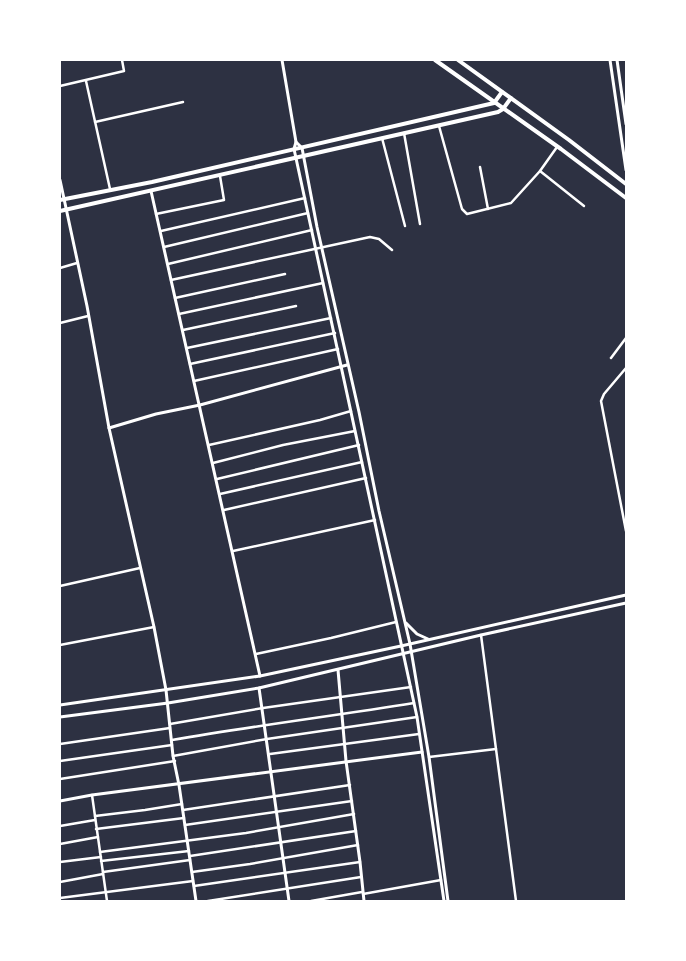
<svg xmlns="http://www.w3.org/2000/svg" width="686" height="961" font-family="'Asap Condensed',sans-serif">
<style>
.lines{fill:none;stroke-linecap:round;stroke-linejoin:round}
.minor{stroke:#fff;stroke-width:2.5}
.tertiary{stroke:#fff;stroke-width:3}
.secondary{stroke:#fff;stroke-width:4}
.primary{stroke:#fff;stroke-width:4}
</style>
<rect width="100%" height="100%" fill="#2d3142"/>
<g class="lines">
<!-- minor -->
<g class="minor">
<polyline points="86,81 110,189"/>
<polyline points="60,86 124,71 122,60"/>
<polyline points="95,122 183,102"/>
<polyline points="439,126 462,209 467,214 511,203 540,171 557,147"/>
<polyline points="404,133 420,224"/>
<polyline points="382,138 405,226"/>
<polyline points="480,167 488,209"/>
<polyline points="540,171 584,206"/>
<polyline points="156,214 224,200 220,176"/>
<polyline points="161,231 305,198"/>
<polyline points="164,247 308,213"/>
<polyline points="168,264 312,230"/>
<polyline points="60,268 77,263"/>
<polyline points="171,280 370,237 379,239 392,250"/>
<polyline points="175,298 285,274"/>
<polyline points="179,314 323,283"/>
<polyline points="60,323 88,316"/>
<polyline points="183,330 296,306"/>
<polyline points="187,348 331,318"/>
<polyline points="611,358 626,338"/>
<polyline points="190,364 335,333"/>
<polyline points="626,368 604,394 601,401 626,531"/>
<polyline points="194,381 338,349"/>
<polyline points="209,445 320,420 351,411"/>
<polyline points="213,463 283,445 355,431"/>
<polyline points="217,479 359,445"/>
<polyline points="220,494 362,462"/>
<polyline points="224,510 366,478"/>
<polyline points="233,551 375,520"/>
<polyline points="60,586 140,568"/>
<polyline points="481,635 516,901"/>
<polyline points="60,645 154,627"/>
<polyline points="256,654 331,638 396,622"/>
<polyline points="170,724 263,708 411,687"/>
<path d="M172 740C253 726 333 716 414 703"/>
<polyline points="60,744 170,728"/>
<polyline points="270,754 419,734"/>
<polyline points="173,756 267,739 417,717"/>
<polyline points="429,757 496,749"/>
<polyline points="60,761 172,745"/>
<polyline points="60,779 175,761"/>
<polyline points="92,795 107,901"/>
<polyline points="183,810 350,785"/>
<polyline points="95,816 145,810 182,804"/>
<polyline points="185,825 352,801"/>
<polyline points="60,826 95,820"/>
<polyline points="96,829 184,818"/>
<polyline points="60,844 98,837"/>
<polyline points="100,852 246,833 354,814"/>
<polyline points="190,856 356,831"/>
<polyline points="101,861 189,851"/>
<polyline points="60,862 101,857"/>
<polyline points="103,872 190,860"/>
<polyline points="192,872 250,864 358,845"/>
<polyline points="60,882 103,874"/>
<polyline points="194,886 360,862"/>
<polyline points="363,894 441,880"/>
<polyline points="60,898 193,881"/>
<polyline points="208,901 361,877"/>
<polyline points="311,901 362,892"/>
</g>
<!-- tertiary -->
<g class="tertiary">
<polyline points="282,60 296,142 294,149 417,717 444,901"/>
<polyline points="610,60 626,170"/>
<polyline points="617,60 626,124"/>
<polyline points="296,142 302,148 317,227 359,412 379,511 410,644 429,757 448,901"/>
<polyline points="60,180 87,306 109,428 154,627 166,690 173,756 179,785 196,901"/>
<polyline points="151,191 260,676"/>
<polyline points="109,428 156,414 200,405 347,365"/>
<polyline points="406,623 417,634 428,639"/>
<polyline points="338,670 346,761 360,862 364,901"/>
<polyline points="259,688 289,901"/>
<polyline points="60,705 260,676 401,646 626,595"/>
<polyline points="60,717 168,703 259,688 481,635 626,603"/>
<polyline points="60,801 92,795 422,752"/>
</g>
<!-- secondary -->
<g class="secondary">
<polyline points="435,60 561,149 626,198"/>
<polyline points="458,60 569,140 626,184"/>
</g>
<!-- primary -->
<g class="primary">
<polyline points="60,200 152,182 494,103 502,92"/>
<polyline points="60,211 498,112 503,109 511,98"/>
</g>
</g>
<!-- border -->
<rect width="686" height="961" fill="none" stroke="#ffffff" stroke-width="122"/>
</svg>
